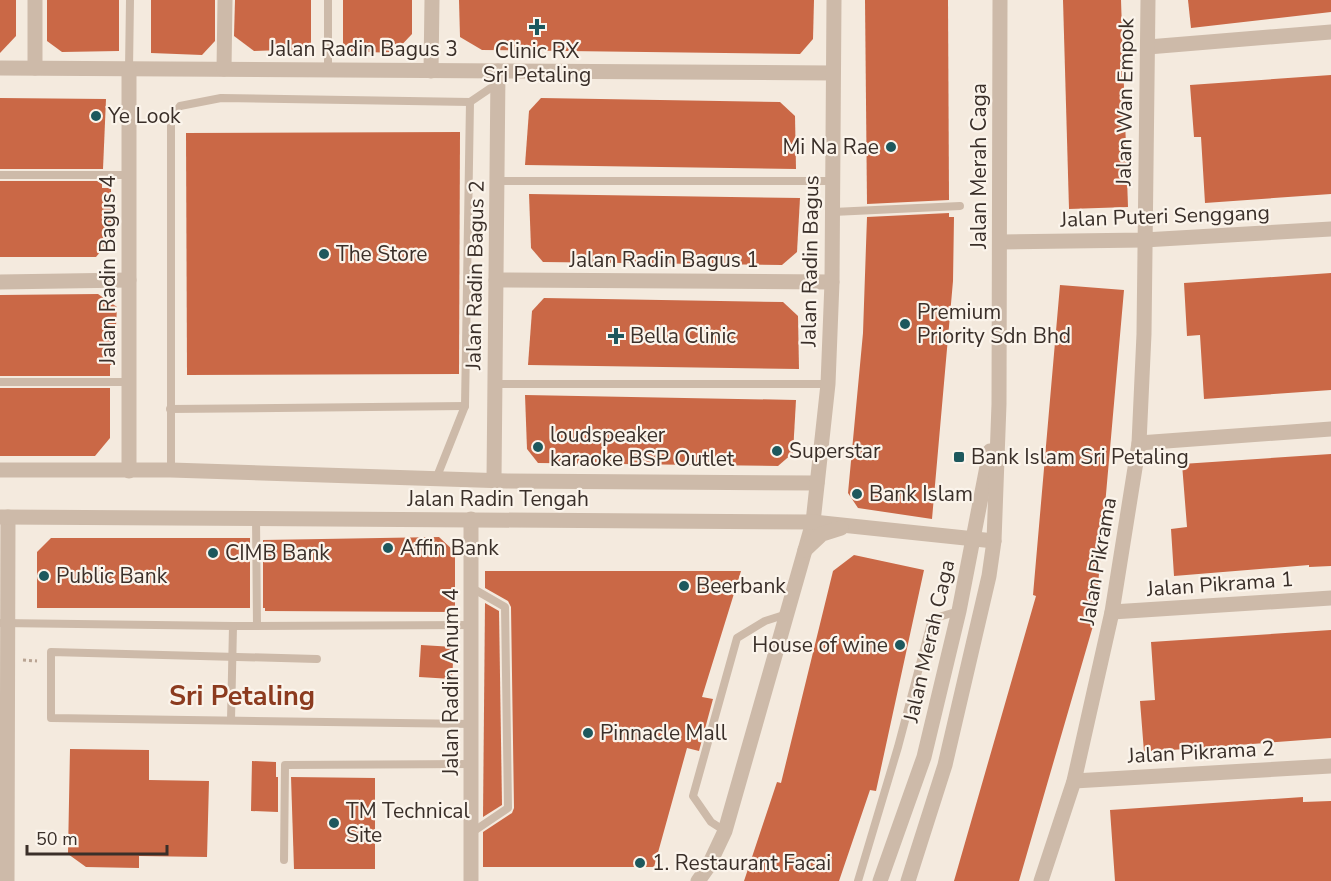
<svg xmlns="http://www.w3.org/2000/svg" width="1331" height="881" font-family="'Nunito Sans',sans-serif">
<style>
.building{fill:#ca6846}
.lines{fill:none;stroke-linecap:round;stroke-linejoin:round}
.path{stroke:#b9a493;stroke-width:3;stroke-dasharray:3 3;stroke-linecap:butt}
.service{stroke:#cdbaa9;stroke-width:8}
.minor{stroke:#cdbaa9;stroke-width:15}
.tertiary{stroke:#cdbaa9;stroke-width:15}
.poi-dot{fill:#1d585d;stroke:#fbf4eb;stroke-width:2}
.labels{text-anchor:middle;dominant-baseline:central;stroke-width:4.5;stroke-linejoin:round;paint-order:stroke}
.street-label{font-size:21px;fill:#3a2f29;stroke:#fbf4eb}
.poi-label{font-size:21px;fill:#3a2f29;stroke:#fbf4eb;text-anchor:start}
.district-label{font-size:27px;font-weight:bold;fill:#8c3b1f;stroke:#fbf4eb}
</style>
<rect width="100%" height="100%" fill="#f4eade"/>
<!-- building -->
<g class="building">
<polygon points="0,0 16,0 16,36 0,53"/>
<polygon points="47,0 119,0 119,51 62,52 47,41"/>
<polygon points="151,0 215,0 215,41 202,55 151,53"/>
<polygon points="235,0 311,0 311,49 254,51 234,36"/>
<polygon points="343,0 412,0 412,34 394,53 343,51"/>
<polygon points="459,0 814,0 813,39 800,54 482,50 460,37"/>
<polygon points="865,0 948,0 949,200 867,204"/>
<polygon points="1063,0 1121,0 1128,207 1069,209"/>
<polygon points="1188,0 1331,0 1331,12 1191,28"/>
<polygon points="1331,75 1331,194 1205,203 1201,137 1194,137 1190,85"/>
<polygon points="0,98 106,99 103,169 0,169"/>
<polygon points="541,98 780,102 795,116 796,169 525,165 529,111"/>
<polygon points="460,132 459,374 187,375 186,133"/>
<polygon points="0,181 102,181 102,188 111,188 111,239 96,257 0,257"/>
<polygon points="529,194 800,198 797,252 782,265 543,262 531,248"/>
<polygon points="949,213 949,217 954,217 953,281 932,519 858,508 848,493 863,333 867,217"/>
<polygon points="1331,273 1331,390 1204,399 1200,335 1187,336 1184,283"/>
<polygon points="1060,285 1124,290 1095,619 1019,881 954,881 1036,596 1033,595"/>
<polygon points="98,294 117,307 114,365 110,365 110,376 0,376 0,295"/>
<polygon points="544,298 783,302 798,316 799,369 528,365 532,311"/>
<polygon points="0,388 110,388 110,438 95,456 0,456"/>
<polygon points="525,395 796,400 793,453 778,466 538,463 527,449"/>
<polygon points="1331,454 1331,566 1309,567 1309,565 1174,576 1171,529 1187,527 1182,464"/>
<polygon points="439,537 455,552 455,612 265,611 265,608 263,608 263,540"/>
<polygon points="51,538 250,538 250,608 37,608 37,552"/>
<polygon points="854,555 924,570 876,791 870,790 839,881 744,881 777,782 781,783 833,571"/>
<polygon points="485,571 741,571 702,697 713,699 699,751 687,748 654,867 483,867 483,832 512,813 514,808 511,607 508,601 485,588"/>
<polygon points="485,603 499,611 502,805 483,817"/>
<polygon points="1331,630 1331,738 1144,752 1140,701 1155,700 1151,642"/>
<polygon points="421,645 454,647 452,679 419,677"/>
<polygon points="70,749 149,750 149,780 209,781 207,857 139,856 139,868 86,867 68,854"/>
<polygon points="252,761 276,762 276,777 278,777 278,812 251,811"/>
<polygon points="291,777 375,778 375,869 294,869"/>
<polygon points="1303,797 1303,802 1331,801 1331,881 1115,881 1110,810"/>
</g>
<g class="lines">
<!-- path -->
<polyline class="path" points="23,660 37,661"/>
<!-- service -->
<g class="service">
<polyline points="129,69 130,0"/>
<polyline points="328,70 328,0"/>
<polyline points="0,175 129,175"/>
<polyline points="497,181 833,181"/>
<polyline points="833,212 960,206"/>
<polyline points="0,382 129,382"/>
<polyline points="495,384 828,384"/>
<polyline points="170,409 465,406"/>
<polyline points="171,470 171,119 180,106 221,98 470,102 498,83"/>
<polyline points="436,479 465,406 470,102"/>
<polyline points="256,518 257,626"/>
<polyline points="0,623 233,626 472,625"/>
<polyline points="317,659 51,652 51,718 472,724"/>
<polyline points="231,720 233,626"/>
<polyline points="725,831 711,822 693,796 737,638 765,621 787,614"/>
<polyline points="471,833 508,808 505,607 472,588"/>
<polyline points="284,860 285,765 472,764"/>
<polyline points="858,881 898,747 932,619 959,611"/>
</g>
<!-- minor -->
<g class="minor">
<polyline points="1148,47 1331,32"/>
<polyline points="0,68 833,73"/>
<polyline points="35,68 35,0"/>
<polyline points="224,69 225,0"/>
<polyline points="431,71 432,0"/>
<polyline points="1000,242 1144,240 1331,229"/>
<polyline points="496,280 832,282"/>
<polyline points="0,282 129,280"/>
<polyline points="1139,443 1331,429"/>
<polyline points="0,470 171,470 507,481 817,483"/>
<polyline points="129,471 129,69"/>
<polyline points="494,480 498,71"/>
<polyline points="1112,612 1331,598"/>
<polyline points="1074,781 1331,766"/>
<polyline points="7,881 8,517"/>
<polyline points="471,881 471,519"/>
<polyline points="698,881 708,867 725,831 813,522 828,384 832,282 834,0"/>
<polyline points="1041,881 1074,781 1112,612 1139,443 1144,334 1148,0"/>
</g>
<!-- tertiary -->
<g class="tertiary">
<polyline points="0,517 813,522 994,541"/>
<polyline points="805,550 822,534 841,528"/>
<polyline points="880,881 924,757 959,611 990,451"/>
<polyline points="908,881 945,765 989,576 994,541 999,404 1000,0"/>
</g>
</g>
<!-- markers -->
<g class="poi-dot">
<path d="M534 18h6v6h6v6h-6v6h-6v-6h-6v-6h6z"/>
<circle cx="96" cy="116" r="6"/>
<circle cx="891" cy="147" r="6"/>
<circle cx="324" cy="254" r="6"/>
<circle cx="905" cy="324" r="6"/>
<path d="M613 327h6v6h6v6h-6v6h-6v-6h-6v-6h6z"/>
<circle cx="538" cy="447" r="6"/>
<circle cx="777" cy="451" r="6"/>
<rect x="953" y="451" width="12" height="12" rx="3"/>
<circle cx="857" cy="494" r="6"/>
<circle cx="388" cy="548" r="6"/>
<circle cx="213" cy="553" r="6"/>
<circle cx="44" cy="576" r="6"/>
<circle cx="684" cy="586" r="6"/>
<circle cx="900" cy="645" r="6"/>
<circle cx="588" cy="733" r="6"/>
<circle cx="334" cy="823" r="6"/>
<circle cx="640" cy="863" r="6"/>
</g>
<g class="labels">
<!-- street labels -->
<g class="street-label">
<text x="363" y="49">Jalan Radin Bagus 3</text>
<text transform="translate(1125 102) rotate(-89)">Jalan Wan Empok</text>
<text transform="translate(979 166) rotate(-90)">Jalan Merah Caga</text>
<text transform="translate(1165 216) rotate(-2)">Jalan Puteri Senggang</text>
<text x="664" y="260">Jalan Radin Bagus 1</text>
<text transform="translate(810 261) rotate(-89)">Jalan Radin Bagus</text>
<text transform="translate(108 270) rotate(-90)">Jalan Radin Bagus 4</text>
<text transform="translate(475 275) rotate(-89)">Jalan Radin Bagus 2</text>
<text x="498" y="499">Jalan Radin Tengah</text>
<text transform="translate(1098 561) rotate(-80)">Jalan Pikrama</text>
<text transform="translate(1220 584) rotate(-4)">Jalan Pikrama 1</text>
<text transform="translate(929 641) rotate(-77)">Jalan Merah Caga</text>
<text transform="translate(451 682) rotate(-90)">Jalan Radin Anum 4</text>
<text transform="translate(1201 752) rotate(-3)">Jalan Pikrama 2</text>
</g>
<!-- poi labels -->
<g class="poi-label">
<text x="537" y="51" text-anchor="middle">Clinic RX<tspan x="537" dy="24">Sri Petaling</tspan></text>
<text x="108" y="116">Ye Look</text>
<text x="879" y="147" text-anchor="end">Mi Na Rae</text>
<text x="336" y="254">The Store</text>
<text x="917" y="312">Premium<tspan x="917" dy="24">Priority Sdn Bhd</tspan></text>
<text x="630" y="336">Bella Clinic</text>
<text x="550" y="435">loudspeaker<tspan x="550" dy="24">karaoke BSP Outlet</tspan></text>
<text x="789" y="451">Superstar</text>
<text x="971" y="457">Bank Islam Sri Petaling</text>
<text x="869" y="494">Bank Islam</text>
<text x="400" y="548">Affin Bank</text>
<text x="225" y="553">CIMB Bank</text>
<text x="56" y="576">Public Bank</text>
<text x="696" y="586">Beerbank</text>
<text x="888" y="645" text-anchor="end">House of wine</text>
<text x="600" y="733">Pinnacle Mall</text>
<text x="346" y="811">TM Technical<tspan x="346" dy="24">Site</tspan></text>
<text x="652" y="863">1. Restaurant Facai</text>
</g>
<!-- district labels -->
<g class="district-label">
<text x="242" y="696">Sri Petaling</text>
</g>
</g>
<!-- scale -->
<path d="M27 845v9h140v-9" fill="none" stroke="#3a2f29" stroke-width="3"/>
<text x="36" y="845" font-size="18" fill="#3a2f29" stroke="#fbf4eb" stroke-width="4.5" paint-order="stroke">50 m</text>
</svg>
